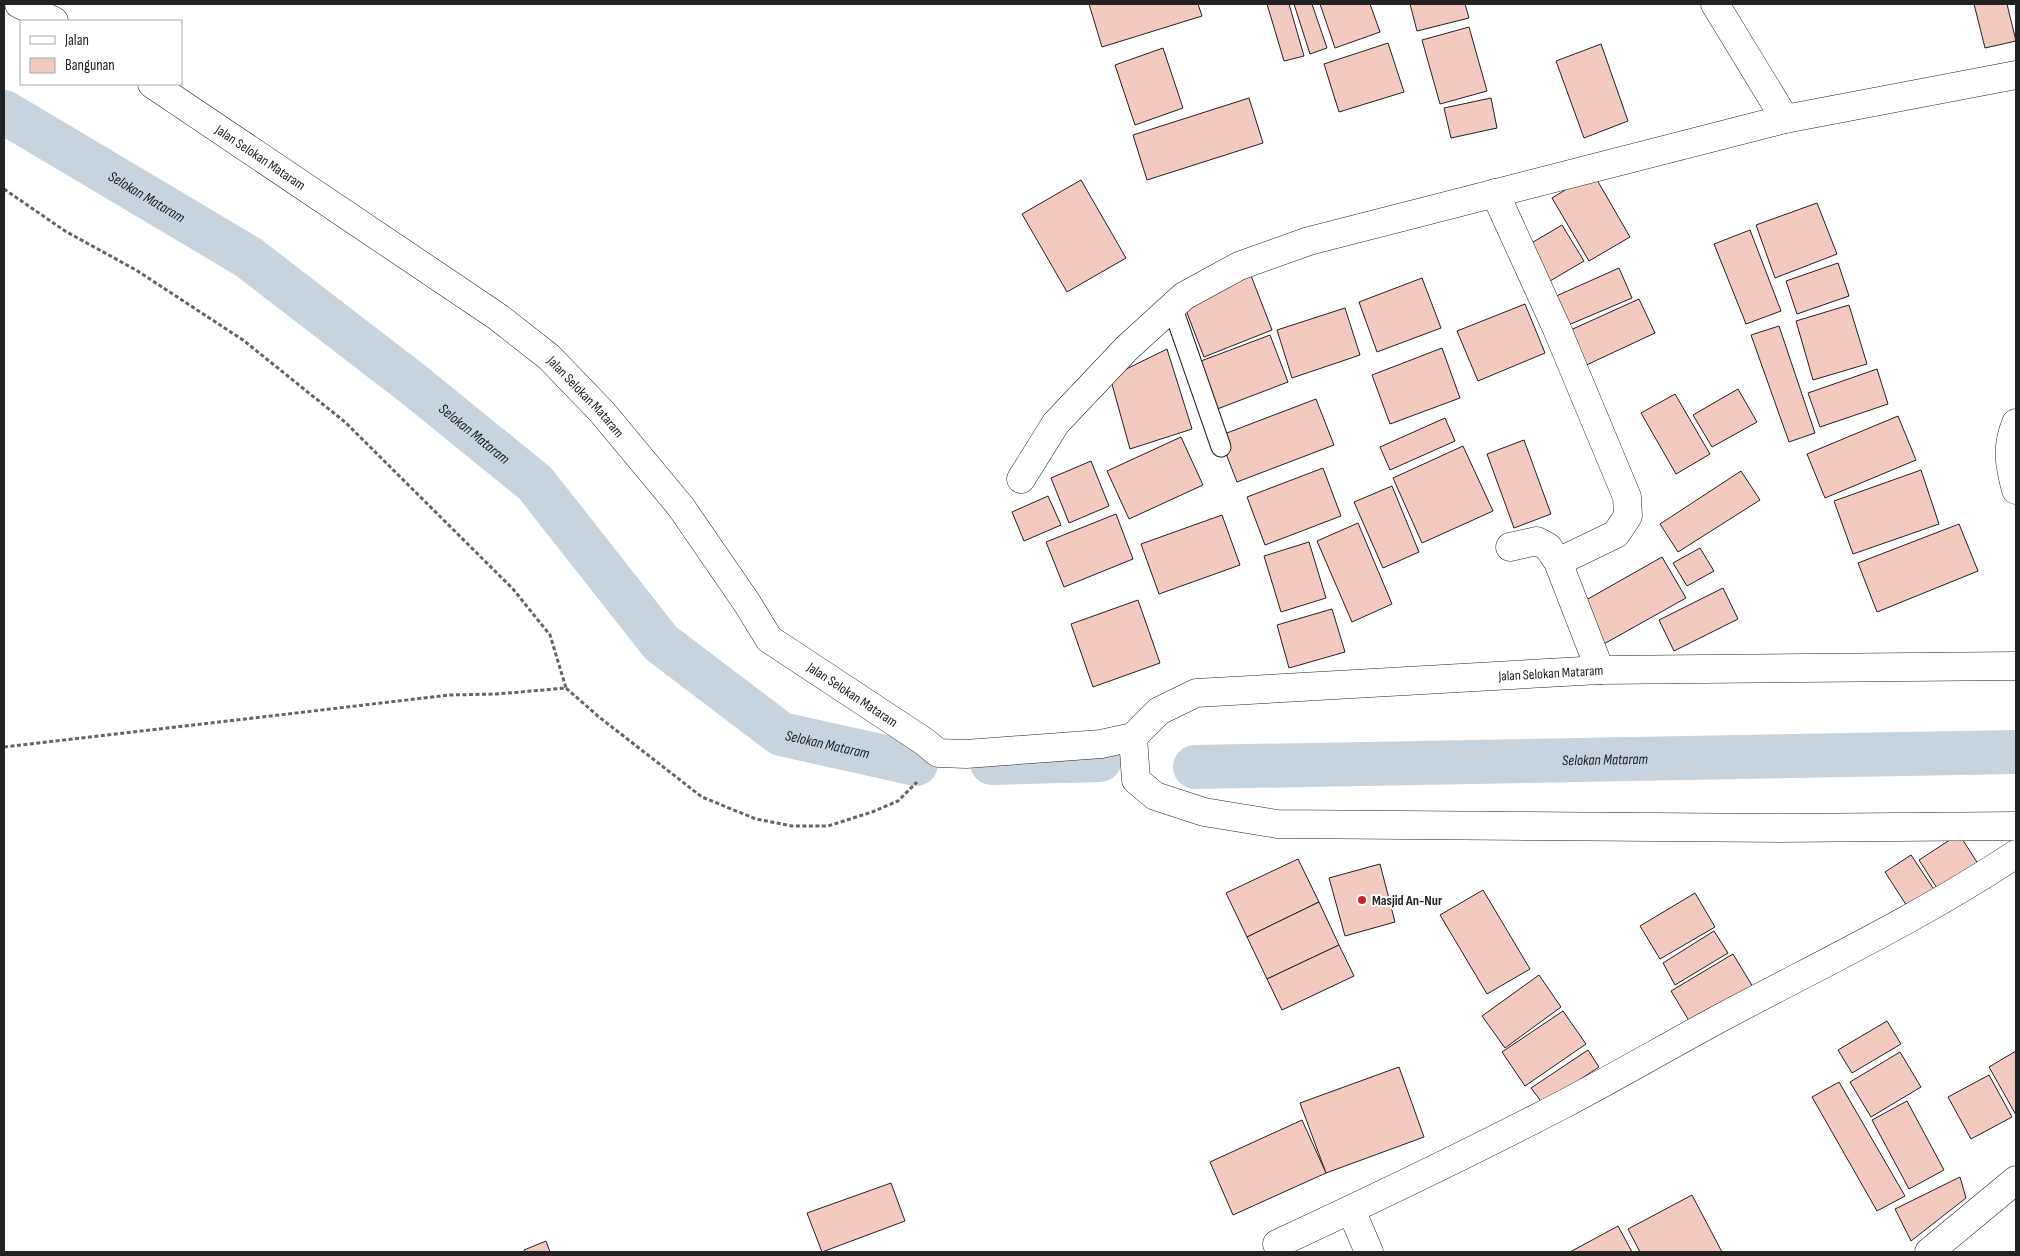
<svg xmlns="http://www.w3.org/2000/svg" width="2020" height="1256" font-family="'Sofia Sans Condensed',sans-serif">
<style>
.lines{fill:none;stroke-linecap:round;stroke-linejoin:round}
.canal{stroke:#c7d3dd;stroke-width:44}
.building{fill:#f3c9c0;stroke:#222}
.service-casing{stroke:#222;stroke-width:21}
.minor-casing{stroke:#222;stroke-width:29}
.path{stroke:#646464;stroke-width:3;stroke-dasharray:4 2.5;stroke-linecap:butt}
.service{stroke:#fff;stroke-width:19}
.minor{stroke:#fff;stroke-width:28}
.poi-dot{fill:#c62828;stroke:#fff;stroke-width:2}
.labels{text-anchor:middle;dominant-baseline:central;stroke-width:4;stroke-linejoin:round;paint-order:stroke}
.street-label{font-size:14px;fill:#222;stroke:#fff}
.poi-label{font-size:14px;font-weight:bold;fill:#222;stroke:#fff;text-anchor:start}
.water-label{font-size:15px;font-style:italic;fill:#222;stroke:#fff}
</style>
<rect width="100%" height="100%" fill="#fff"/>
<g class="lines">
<!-- canal -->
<g class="canal">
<path id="s1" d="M4 112 248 257 413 384 535 483 661 643 781 734 916 764"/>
<polyline points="992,763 1100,760"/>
<path id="s2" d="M1195 767 2016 752"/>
</g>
</g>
<!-- building -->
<g class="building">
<polygon points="1089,4 1198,4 1202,16 1102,47"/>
<polygon points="1267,4 1289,4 1304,56 1284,61"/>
<polygon points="1294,4 1312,4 1327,48 1310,54"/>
<polygon points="1320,4 1370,4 1380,32 1335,48"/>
<polygon points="1410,4 1465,4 1469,18 1417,31"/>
<polygon points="1974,4 2007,4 2016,41 1985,48"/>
<polygon points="1469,27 1487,91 1440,104 1422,40"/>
<polygon points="1388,43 1404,92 1339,112 1324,64"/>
<polygon points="1601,44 1628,121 1584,138 1556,61"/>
<polygon points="1163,48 1183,108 1135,125 1115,65"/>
<polygon points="1249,98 1263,143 1147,180 1133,135"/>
<polygon points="1491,98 1497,128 1451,138 1444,108"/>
<polygon points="1593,173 1630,237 1589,261 1552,198"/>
<polygon points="1081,180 1126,258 1067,292 1022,214"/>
<polygon points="1817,203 1837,254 1775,278 1756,225"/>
<polygon points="1562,225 1584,261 1545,284 1523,248"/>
<polygon points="1750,230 1781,311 1746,324 1714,244"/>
<polygon points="1838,263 1849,296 1797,314 1786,281"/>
<polygon points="1619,268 1632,298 1566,326 1554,297"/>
<polygon points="1250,273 1272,330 1204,357 1182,300"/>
<polygon points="1422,278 1441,328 1377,352 1359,302"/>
<polygon points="1639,299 1655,333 1580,368 1564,333"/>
<polygon points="1525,304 1545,353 1478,381 1457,331"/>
<polygon points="1849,305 1867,364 1813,380 1796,321"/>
<polygon points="1345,308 1360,355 1292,378 1277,330"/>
<polygon points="1779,326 1815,433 1789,442 1751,335"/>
<polygon points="1270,335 1288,382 1212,411 1193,364"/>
<polygon points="1442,348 1460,398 1390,424 1372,375"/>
<polygon points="1167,349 1192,429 1130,449 1110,377"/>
<polygon points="1877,369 1888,404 1820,427 1808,393"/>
<polygon points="1738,389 1757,422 1712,447 1693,415"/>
<polygon points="1675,394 1710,454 1676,474 1641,413"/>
<polygon points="1316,399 1334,445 1237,482 1219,436"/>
<polygon points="1898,416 1916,460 1825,498 1807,454"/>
<polygon points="1445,418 1455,441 1390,470 1380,447"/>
<polygon points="1181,437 1203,485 1129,519 1107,471"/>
<polygon points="1524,440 1551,514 1514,528 1487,454"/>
<polygon points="1463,446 1493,511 1422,543 1393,478"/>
<polygon points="1091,461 1109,506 1069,523 1051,478"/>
<polygon points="1323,468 1341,516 1265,545 1247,497"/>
<polygon points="1921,470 1939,524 1853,554 1834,501"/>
<polygon points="1741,471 1760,500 1678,552 1660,524"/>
<polygon points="1392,486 1419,552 1383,568 1354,502"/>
<polygon points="1048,496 1061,525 1024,541 1012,512"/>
<polygon points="1116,514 1133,559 1064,587 1046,542"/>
<polygon points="1222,515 1240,565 1159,594 1141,544"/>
<polygon points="1358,523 1392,604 1352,622 1317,541"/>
<polygon points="1959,524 1978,571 1877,612 1858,563"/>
<polygon points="1309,542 1326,598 1281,612 1264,556"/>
<polygon points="1700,548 1714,571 1687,586 1673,563"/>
<polygon points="1662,557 1686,598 1602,645 1579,604"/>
<polygon points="1723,588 1738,619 1674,651 1659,620"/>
<polygon points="1138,600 1160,663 1093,687 1071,624"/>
<polygon points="1332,609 1345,652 1289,668 1277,625"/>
<polygon points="1959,834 1982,870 1942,896 1919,860"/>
<polygon points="1911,855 1939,897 1912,914 1885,872"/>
<polygon points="1298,859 1319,902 1247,937 1226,893"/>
<polygon points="1380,864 1395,922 1345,936 1329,878"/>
<polygon points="1483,890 1530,969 1487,994 1440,915"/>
<polygon points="1695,893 1715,927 1660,959 1640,926"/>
<polygon points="1319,902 1339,945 1267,979 1247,937"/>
<polygon points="1714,931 1728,953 1675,985 1663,963"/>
<polygon points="1339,945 1354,976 1282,1010 1267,979"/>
<polygon points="1733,954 1756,992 1694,1029 1671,991"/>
<polygon points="1539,975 1561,1007 1505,1048 1482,1016"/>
<polygon points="1563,1011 1586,1044 1525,1086 1502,1052"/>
<polygon points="1887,1021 1901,1044 1852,1073 1838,1050"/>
<polygon points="1588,1050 1599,1067 1543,1104 1531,1088"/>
<polygon points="2016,1051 2016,1115 1989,1067"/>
<polygon points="1900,1052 1921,1087 1871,1117 1850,1082"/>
<polygon points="1399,1067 1424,1137 1326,1173 1300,1103"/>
<polygon points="1989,1075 2012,1117 1971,1139 1948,1097"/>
<polygon points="1839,1082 1905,1196 1877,1211 1812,1097"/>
<polygon points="1907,1101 1944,1170 1909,1189 1872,1120"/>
<polygon points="1302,1120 1326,1173 1233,1215 1210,1162"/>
<polygon points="1960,1177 1966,1198 1911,1241 1895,1209"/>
<polygon points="891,1183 905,1221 822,1252 807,1213"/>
<polygon points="1692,1195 1722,1252 1640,1252 1628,1229"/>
<polygon points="1618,1226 1632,1252 1570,1252"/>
<polygon points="546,1241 550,1252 525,1252 524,1250"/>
</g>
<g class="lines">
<!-- service casing -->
<g class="service-casing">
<polyline id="service" points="1172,306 1221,447"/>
</g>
<!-- minor casing -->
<g class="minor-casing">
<g id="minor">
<polyline points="19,4 54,21"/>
<polyline points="1715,4 1785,119"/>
<path id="s3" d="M152 84 498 317 549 357 602 412 681 507 747 603 769 639 925 742 938 753 966 754 1101 744 1133 737 1159 711 1196 693 1600 670 2016 666"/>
<polyline points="1495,193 1557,329 1627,497 1628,516 1616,534 1558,562"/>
<path d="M2016 423C2006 448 2009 464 2016 490"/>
<polyline points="1021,479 1056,423 1127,348 1184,296 1239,266 1309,241 1785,119 2016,75"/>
<polyline points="1510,547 1537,541 1548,547 1558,562 1600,670"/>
<polyline points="1133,737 1136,780 1155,796 1204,812 1277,824 1781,828 2016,826"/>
<polyline points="1351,1210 1369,1252"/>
<path d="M1277 1244C1374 1199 1470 1153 1564 1104 1619 1075 1672 1044 1726 1015 1824 963 1924 915 2016 854"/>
<polyline points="1929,1252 2016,1180"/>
</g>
</g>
<!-- path -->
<g class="path">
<polyline points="4,189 65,231 136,270 243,340 345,422 513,589 550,635 566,688"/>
<polyline points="4,747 450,695 497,694 566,688 599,717 702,797 756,819 792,826 828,826 872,812 898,801 917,782"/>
</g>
<!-- service -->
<use href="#service" class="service"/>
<!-- minor -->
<use href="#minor" class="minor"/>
</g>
<!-- markers -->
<circle class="poi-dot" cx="1362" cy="900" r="5"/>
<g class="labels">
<!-- street labels -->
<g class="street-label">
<text stroke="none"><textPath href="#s3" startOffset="131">Jalan Selokan Mataram</textPath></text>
<text stroke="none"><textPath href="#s3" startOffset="536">Jalan Selokan Mataram</textPath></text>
<text stroke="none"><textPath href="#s3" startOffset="1674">Jalan Selokan Mataram</textPath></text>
<text stroke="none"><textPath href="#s3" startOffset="941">Jalan Selokan Mataram</textPath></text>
</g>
<!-- poi labels -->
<g class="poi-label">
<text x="1372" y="900">Masjid An-Nur</text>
</g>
<!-- water labels -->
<g class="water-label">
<text stroke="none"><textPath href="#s1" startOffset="166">Selokan Mataram</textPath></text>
<text stroke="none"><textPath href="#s1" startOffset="571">Selokan Mataram</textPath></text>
<text stroke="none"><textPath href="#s1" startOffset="1051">Selokan Mataram</textPath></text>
<text stroke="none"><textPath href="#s2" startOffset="410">Selokan Mataram</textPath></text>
</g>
</g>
<!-- border -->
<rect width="2020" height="1256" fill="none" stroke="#222222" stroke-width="10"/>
<!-- legend -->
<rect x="20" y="20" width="162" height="65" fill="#ffffff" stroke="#a7a7a7"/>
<rect x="30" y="36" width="25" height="8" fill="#ffffff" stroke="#a7a7a7"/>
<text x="65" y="45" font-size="15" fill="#222222">Jalan</text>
<rect x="30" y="58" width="25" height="15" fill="#f3c9c0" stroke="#a7a7a7"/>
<text x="65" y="70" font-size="15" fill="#222222">Bangunan</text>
</svg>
